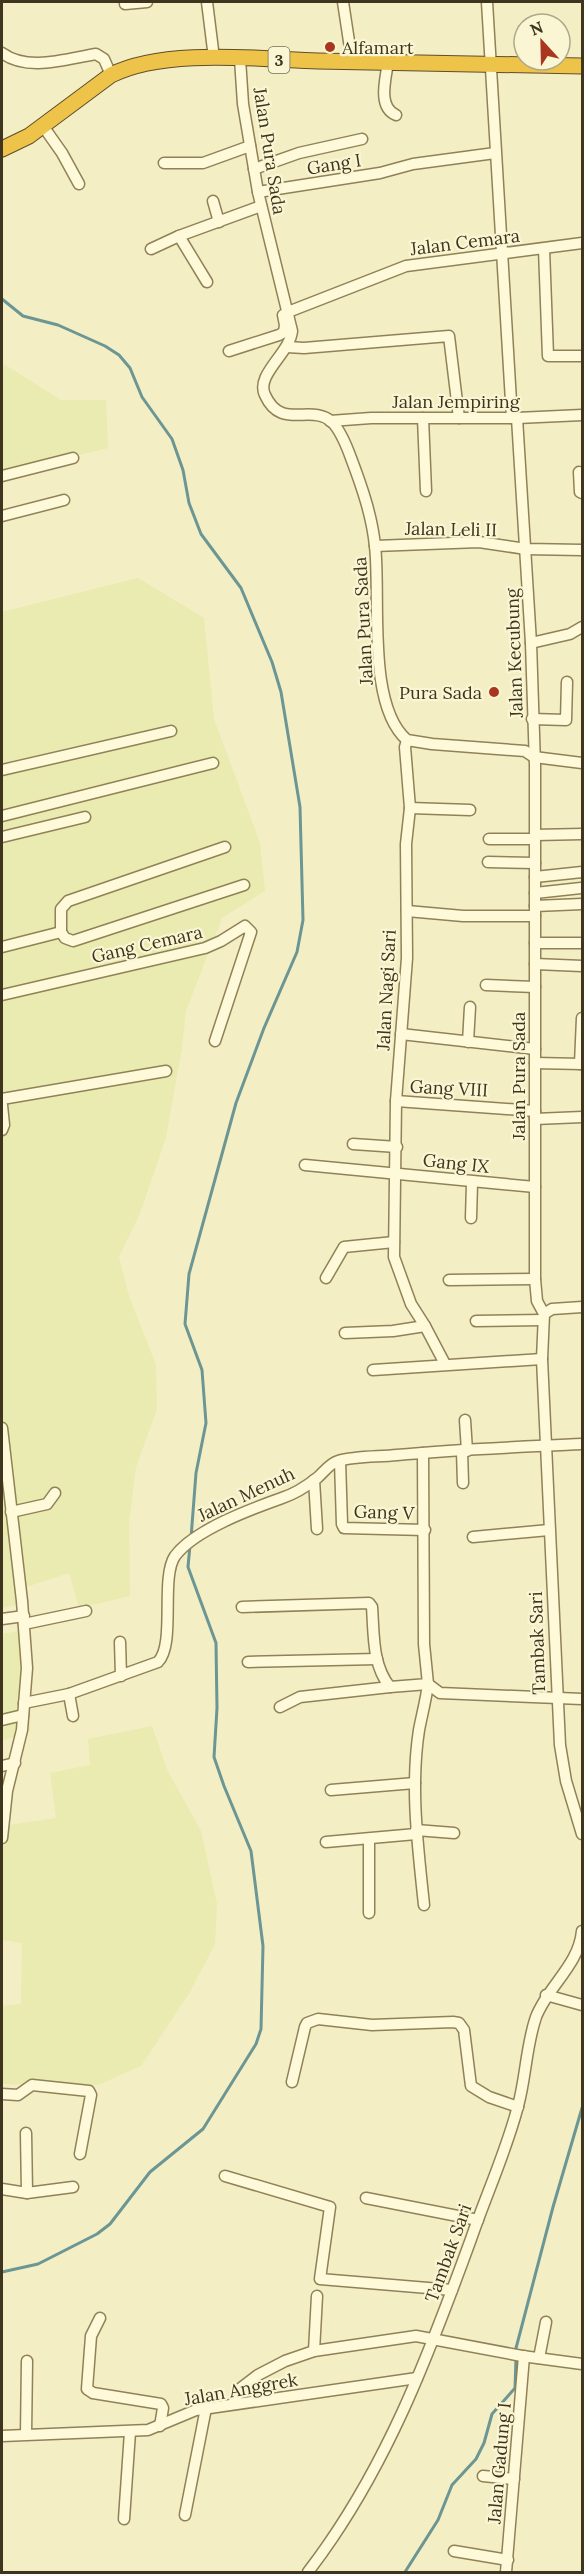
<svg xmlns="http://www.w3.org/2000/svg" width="584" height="2574" font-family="Lora,serif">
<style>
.farmland{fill:#e9ebb0}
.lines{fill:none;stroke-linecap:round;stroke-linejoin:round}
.stream{stroke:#6b9693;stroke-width:3}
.minor-casing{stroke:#918157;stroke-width:13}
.highway-casing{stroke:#5f4d2c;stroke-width:17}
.minor{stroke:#fdf9d9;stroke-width:10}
.highway{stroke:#edc34a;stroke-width:15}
.poi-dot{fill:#a9371f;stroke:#faf6d4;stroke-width:2}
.labels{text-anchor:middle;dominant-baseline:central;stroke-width:4.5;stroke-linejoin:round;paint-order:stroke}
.shield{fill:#faf6d4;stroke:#776e54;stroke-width:1.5}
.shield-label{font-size:16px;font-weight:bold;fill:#3f341d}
.poi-label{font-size:18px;fill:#3f341d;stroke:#faf6d4;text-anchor:start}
.street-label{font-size:18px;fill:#3f341d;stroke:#faf6d4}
</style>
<rect width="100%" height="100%" fill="#f4eec4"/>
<!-- farmland -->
<g class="farmland">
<polygon points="2,363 61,400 106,400 108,448 2,474"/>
<polygon points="138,578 204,618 214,719 260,843 265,891 222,918 186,1011 182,1048 166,1137 141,1211 119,1257 129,1296 156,1365 157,1409 136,1467 129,1522 130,1596 79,1608 69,1573 26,1587 29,1602 2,1608 2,612"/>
<polygon points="30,1629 30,1731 2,1741 2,1634"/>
<polygon points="152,1726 167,1770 201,1831 217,1904 215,1944 190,1992 141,2066 98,2085 2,2084 2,2006 21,2004 22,1943 2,1940 2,1826 56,1818 50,1773 90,1765 88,1739"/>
</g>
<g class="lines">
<!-- stream -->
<g class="stream">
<polyline points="2,299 23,316 58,325 105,346 119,355 130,368 142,397 172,439 183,470 189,503 201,534 241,588 272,662 281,692 300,807 303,920 297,952 264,1028 236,1103 189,1274 185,1324 202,1370 206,1423 196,1473 191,1538"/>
<polyline points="2,2272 38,2264 97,2234 110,2224 150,2172 203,2129 256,2044 261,2029 263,1946 251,1851 224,1786 214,1757 217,1708 216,1643 188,1567 190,1545"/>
<polyline points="515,2352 553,2207 582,2108"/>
<polyline points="405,2572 438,2520 452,2485 476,2459 484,2443 492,2414 515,2388 516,2358"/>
</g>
<!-- minor casing -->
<g class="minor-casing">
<g id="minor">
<polyline points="207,2 214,58"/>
<polyline points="343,2 352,61"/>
<polyline points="487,2 512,418"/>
<polyline points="125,4 147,2"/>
<path d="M2 53C28 72 66 59 96 54L104 59 111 75"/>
<path d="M240 59 243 104 258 192 292 331C290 353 255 375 265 395 281 431 311 403 332 422 341 431 347 447 351 458 362 487 372 516 375 546 381 596 366 705 407 740L432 744 525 751 534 757"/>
<path d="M388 62C386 78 377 107 396 115"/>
<polyline points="43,126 62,153 79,184"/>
<polyline points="164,163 203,163 250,146"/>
<polyline points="254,169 299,153 362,139"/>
<polyline points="258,192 380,173 413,164 495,153"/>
<polyline points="213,201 219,222"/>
<polyline points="179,236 207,282"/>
<polyline points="151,249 179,236 261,206"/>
<polyline points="544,249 548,356 582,356"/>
<polyline points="288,312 406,266 582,243"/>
<polyline points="287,347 304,348 449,336 459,418"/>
<polyline points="229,351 279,335 284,332 285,325 283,315"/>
<polyline points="423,418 426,491"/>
<polyline points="517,418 531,643 535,765 535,1279 537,1301 544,1314"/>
<polyline points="330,421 371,418 517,418 582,415"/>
<polyline points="579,472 580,492 582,493"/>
<polyline points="2,476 73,458"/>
<polyline points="2,516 64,500"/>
<polyline points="375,546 479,542 526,549 582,550"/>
<polyline points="531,643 570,634 582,627"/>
<polyline points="532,719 566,720 567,682"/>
<polyline points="407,740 405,747 410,808 406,844 407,958 396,1101 394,1257 411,1304 425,1326 445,1364"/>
<polyline points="534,757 582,763"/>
<polyline points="2,770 171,731"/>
<polyline points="410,808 470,810"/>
<polyline points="2,816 213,763"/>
<polyline points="535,835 582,834"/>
<polyline points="2,837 85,817"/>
<polyline points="489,839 535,839"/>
<polyline points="488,862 535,863"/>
<polyline points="535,877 582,872"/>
<polyline points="535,893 581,888"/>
<polyline points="535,906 582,904"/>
<polyline points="407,911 463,916 535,916"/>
<polyline points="61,932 65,938 73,941 244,885"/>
<polyline points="535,943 582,943"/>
<polyline points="2,947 61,932 61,909 68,901 225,847"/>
<polyline points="535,964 582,966"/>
<polyline points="486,985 535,987"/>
<polyline points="2,995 205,948 221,941 245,926 251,932 215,1041"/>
<polyline points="401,1034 535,1049"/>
<polyline points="468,1042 470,1007"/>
<polyline points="535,1063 582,1064"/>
<polyline points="580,1064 582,1018"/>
<polyline points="2,1099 166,1071"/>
<polyline points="396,1101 535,1111"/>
<polyline points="2,1105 4,1125 2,1130"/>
<polyline points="535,1119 582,1117"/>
<polyline points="353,1144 397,1147"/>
<polyline points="305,1165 535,1187"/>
<polyline points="471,1218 472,1183"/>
<polyline points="326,1278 344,1247 394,1242"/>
<polyline points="449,1280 535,1279"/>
<polyline points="582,1307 552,1309 544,1314 542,1359 560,1745 566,1781 582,1834"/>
<polyline points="476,1321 543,1320"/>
<polyline points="345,1333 393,1331 425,1326"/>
<polyline points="373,1370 542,1359"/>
<polyline points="465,1420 467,1451"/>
<polyline points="2,1428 22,1601 27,1668 22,1730 7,1791 2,1838"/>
<polyline points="462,1451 463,1483"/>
<polyline points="340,1461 342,1524 344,1528 425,1530"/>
<polyline points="314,1480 317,1529"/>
<polyline points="11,1512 47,1504 55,1493"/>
<polyline points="473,1537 549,1530"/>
<path d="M242 1607 369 1603 372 1607C374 1634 372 1665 390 1687L428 1684 424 1644 423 1453"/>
<polyline points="2,1619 24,1616"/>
<polyline points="24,1624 86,1611"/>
<polyline points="120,1642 121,1676"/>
<polyline points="248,1662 377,1659"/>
<polyline points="69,1694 73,1716"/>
<path d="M24 1703 69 1694 158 1662C176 1644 160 1578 175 1556 194 1530 251 1509 282 1498 294 1494 307 1486 317 1478 323 1473 330 1463 338 1461 356 1456 378 1457 397 1455 458 1449 521 1447 582 1444"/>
<polyline points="280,1707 300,1697 390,1687"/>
<polyline points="2,1720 23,1715"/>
<polyline points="2,1766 15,1763"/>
<polyline points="331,1790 415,1783"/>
<polyline points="416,1830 454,1833"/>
<polyline points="369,1839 369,1913"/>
<polyline points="326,1842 416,1834"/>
<path d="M424 1905C418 1847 410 1788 419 1730 422 1714 426 1700 428 1684L440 1693 582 1699"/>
<polyline points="546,1995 582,2005"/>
<polyline points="292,2082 305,2027 307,2023 318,2019 372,2025 453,2022 459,2023 464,2030 471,2086 489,2097 518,2107"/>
<polyline points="2,2094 18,2095 32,2085 89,2091 91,2095 80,2154"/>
<polyline points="26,2133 27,2193"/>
<polyline points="225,2176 330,2207 320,2279 452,2290"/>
<polyline points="2,2189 27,2193 73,2187"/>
<polyline points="366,2198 478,2220"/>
<polyline points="100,2318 91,2336 87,2389 93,2393 161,2404 163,2408 160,2426"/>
<polyline points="314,2351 317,2296"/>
<polyline points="539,2358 546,2322"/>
<polyline points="233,2404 241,2388 258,2375 285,2361 314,2351 416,2336 522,2356 582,2364"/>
<polyline points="26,2434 27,2361"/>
<polyline points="2,2436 148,2430 196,2410 417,2378"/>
<polyline points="483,2476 514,2479"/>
<polyline points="185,2515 206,2408"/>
<polyline points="124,2519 130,2432"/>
<polyline points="454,2551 508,2560"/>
<path d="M308 2572C385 2472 428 2357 471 2239 486 2195 506 2152 518 2106 526 2077 526 2046 536 2017 548 1986 579 1965 582 1931"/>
<polyline points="506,2572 524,2356"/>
</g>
</g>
<!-- highway casing -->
<g class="highway-casing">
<path id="highway" d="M2 149 29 136 111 75C164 48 258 59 318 61 406 62 494 64 582 66"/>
</g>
<!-- minor -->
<use href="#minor" class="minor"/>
<!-- highway -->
<use href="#highway" class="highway"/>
</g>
<!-- markers -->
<g class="poi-dot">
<circle cx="330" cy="47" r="6"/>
<circle cx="494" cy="692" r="6"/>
</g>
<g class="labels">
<!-- shield labels -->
<rect class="shield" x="268.5" y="47" width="21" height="26" rx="4.5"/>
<g class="shield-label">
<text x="279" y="60">3</text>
</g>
<!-- poi labels -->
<g class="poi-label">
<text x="342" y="47">Alfamart</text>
<text x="482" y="692" text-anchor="end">Pura Sada</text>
</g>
<!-- street labels -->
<g class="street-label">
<text transform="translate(270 151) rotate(81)">Jalan Pura Sada</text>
<text transform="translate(334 164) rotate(-9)">Gang I</text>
<text transform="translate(465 242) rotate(-7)">Jalan Cemara</text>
<text x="456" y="401">Jalan Jempiring</text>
<text transform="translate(451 529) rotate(1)">Jalan Leli II</text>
<text transform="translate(363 621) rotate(-93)">Jalan Pura Sada</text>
<text transform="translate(514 653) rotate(-92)">Jalan Kecubung</text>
<text transform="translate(147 944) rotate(-13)">Gang Cemara</text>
<text transform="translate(386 990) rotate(-87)">Jalan Nagi Sari</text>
<text transform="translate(518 1076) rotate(-90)">Jalan Pura Sada</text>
<text transform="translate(449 1088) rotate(3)">Gang VIII</text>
<text transform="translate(456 1163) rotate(6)">Gang IX</text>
<text transform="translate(246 1494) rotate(-25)">Jalan Menuh</text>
<text transform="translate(384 1512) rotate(2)">Gang V</text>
<text transform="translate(537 1643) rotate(-92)">Tambak Sari</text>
<text transform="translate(448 2253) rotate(-70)">Tambak Sari</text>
<text transform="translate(241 2389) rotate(-10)">Jalan Anggrek</text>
<text transform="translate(499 2463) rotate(-85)">Jalan Gadung I</text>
</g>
</g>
<!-- border -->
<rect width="584" height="2574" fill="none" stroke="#3f341d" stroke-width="6"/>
<!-- north arrow -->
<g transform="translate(542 42) rotate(338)"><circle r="28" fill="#faf6d4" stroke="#afa88b" stroke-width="1.5"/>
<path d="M0-4.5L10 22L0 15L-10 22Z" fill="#a9371f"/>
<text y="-9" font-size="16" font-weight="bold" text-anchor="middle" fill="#3f341d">N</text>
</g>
</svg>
